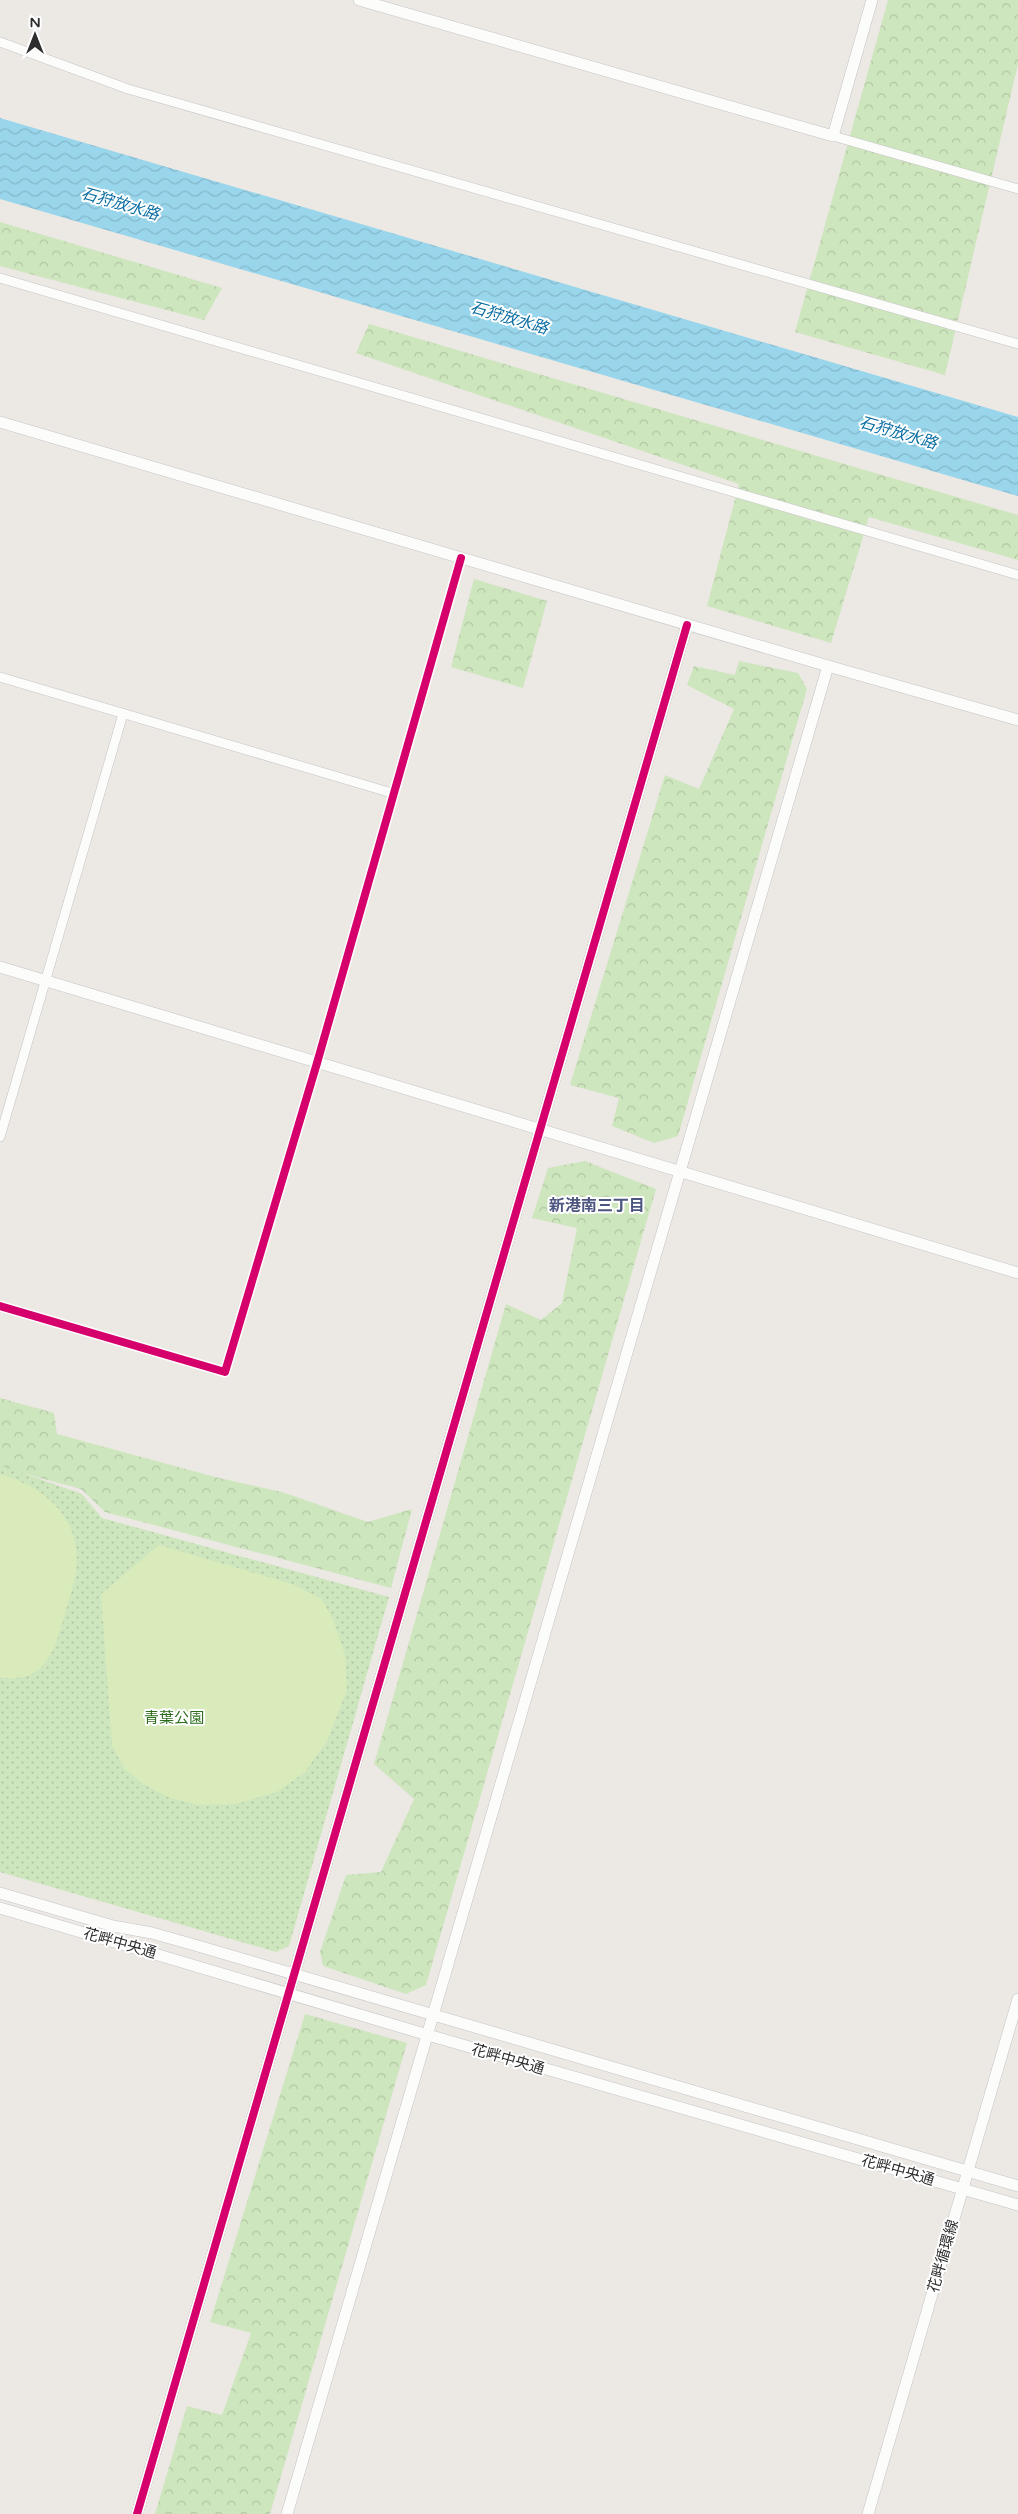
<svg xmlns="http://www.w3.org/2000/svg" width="1018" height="2514" font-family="'Varela Round','Noto Sans JP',sans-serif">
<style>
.forest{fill:url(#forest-crowns)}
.park{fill:url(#park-dots)}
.pitch{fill:#d9eabb}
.water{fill:url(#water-waves)}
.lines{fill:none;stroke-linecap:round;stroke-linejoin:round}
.street-casing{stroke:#c5c4c5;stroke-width:10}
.secondary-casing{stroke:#c5c4c5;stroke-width:12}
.street{stroke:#fcfcfb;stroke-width:9}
.secondary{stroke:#fcfcfb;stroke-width:11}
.cycleway-casing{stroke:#fff;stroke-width:11}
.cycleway{stroke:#d6006c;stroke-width:8}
.labels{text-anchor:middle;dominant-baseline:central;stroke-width:4;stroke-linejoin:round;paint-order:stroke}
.park-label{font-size:15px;fill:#2c6e1b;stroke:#fff}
.street-label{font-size:15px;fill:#2e2e2e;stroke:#fff}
.water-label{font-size:16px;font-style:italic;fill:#0d6fa3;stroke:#fff}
.neighbourhood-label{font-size:16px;font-weight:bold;fill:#4d5680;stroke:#fff}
</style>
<defs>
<pattern id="forest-crowns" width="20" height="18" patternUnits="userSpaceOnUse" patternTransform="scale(1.25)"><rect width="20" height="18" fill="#cee6be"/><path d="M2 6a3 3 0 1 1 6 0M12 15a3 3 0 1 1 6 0" fill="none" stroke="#b1c6a4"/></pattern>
<pattern id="park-dots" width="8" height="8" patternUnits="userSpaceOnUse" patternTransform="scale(1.25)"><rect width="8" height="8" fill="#cee6be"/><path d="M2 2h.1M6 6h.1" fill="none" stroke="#b1c6a4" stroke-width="1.8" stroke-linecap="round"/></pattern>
<pattern id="water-waves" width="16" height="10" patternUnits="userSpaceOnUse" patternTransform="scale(1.25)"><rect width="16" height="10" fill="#99d6ec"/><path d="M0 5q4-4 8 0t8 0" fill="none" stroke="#84b8cb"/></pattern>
</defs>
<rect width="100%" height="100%" fill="#ece8e4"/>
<!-- forest -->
<g class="forest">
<polygon points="888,0 1018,0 1018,64 945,375 795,332"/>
<polygon points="0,222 222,288 204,320 0,266"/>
<polygon points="369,324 1018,515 1018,560 869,517 831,643 707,606 739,484 356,353"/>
<polygon points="474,579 547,601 523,688 451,667"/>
<polygon points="739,661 798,673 807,689 678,1136 654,1143 612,1126 619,1098 570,1085 665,775 699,789 734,709 687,685 694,666 735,675"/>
<polygon points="585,1161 656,1189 426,1985 406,1994 323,1966 320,1952 346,1875 381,1872 414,1799 374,1764 506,1304 541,1320 562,1303 577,1228 532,1218 548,1168"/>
<polygon points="0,1398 54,1413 57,1434 215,1477 282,1492 368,1522 412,1509 391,1588 105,1512 81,1489 0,1467"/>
<polygon points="305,2014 407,2043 270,2514 155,2514 187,2406 222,2415 251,2333 210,2322"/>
</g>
<!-- park -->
<polygon class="park" points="0,1465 82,1494 102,1518 389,1597 289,1946 276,1952 0,1872"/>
<!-- pitch -->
<g class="pitch">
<path d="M0 1474C47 1488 83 1519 76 1573 74 1585 69 1598 66 1610 56 1645 48 1686 0 1677Z"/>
<polygon points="159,1545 292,1584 322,1599 334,1622 345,1655 347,1690 327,1741 305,1772 277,1792 236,1804 198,1805 170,1798 143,1784 125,1769 112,1745 101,1594"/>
</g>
<!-- water -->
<polygon class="water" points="0,118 1018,417 1018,496 0,199"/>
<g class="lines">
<!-- street casing -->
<g class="street-casing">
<g id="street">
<polyline points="0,42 128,89 1018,344"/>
<polyline points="833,136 1018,189"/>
<polyline points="0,278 1018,575"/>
<polyline points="0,677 392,793"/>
<polyline points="0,1137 123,714"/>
<polyline points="0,1306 225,1372 317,1063 461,558"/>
</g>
</g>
<!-- secondary casing -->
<g class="secondary-casing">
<g id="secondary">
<polyline points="359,0 833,136 872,0"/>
<polyline points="0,422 828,666 1018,720"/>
<polyline points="0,967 1018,1273"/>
<polyline points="0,1893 113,1926 152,1933 198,1946 1018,2186"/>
<polyline points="0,1908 428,2035 1018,2205"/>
<polyline points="137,2514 687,625"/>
<polyline points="287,2514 828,666"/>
<polyline points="868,2514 1018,1999"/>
</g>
</g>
<!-- street -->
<use href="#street" class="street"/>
<!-- secondary -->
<use href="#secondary" class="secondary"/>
<!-- cycleway casing -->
<g class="cycleway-casing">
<g id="cycleway">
<polyline points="0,1306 225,1372 317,1063 461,558"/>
<polyline points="137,2514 687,625"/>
</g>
</g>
<!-- cycleway -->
<use href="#cycleway" class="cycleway"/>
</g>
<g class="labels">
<!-- park labels -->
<g class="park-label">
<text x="174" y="1718">青葉公園</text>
</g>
<!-- street labels -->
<g class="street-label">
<text transform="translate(120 1943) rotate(16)">花畔中央通</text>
<text transform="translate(508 2059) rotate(16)">花畔中央通</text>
<text transform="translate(898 2170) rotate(16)">花畔中央通</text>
<text transform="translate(943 2256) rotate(-74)">花畔循環線</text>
</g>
<!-- water labels -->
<g class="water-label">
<text transform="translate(120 204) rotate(16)">石狩放水路</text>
<text transform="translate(509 318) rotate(16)">石狩放水路</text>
<text transform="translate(898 433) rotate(16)">石狩放水路</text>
</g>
<!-- neighbourhood labels -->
<g class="neighbourhood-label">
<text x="597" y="1206">新港南三丁目</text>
</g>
</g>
<!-- north arrow -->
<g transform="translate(35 35)" stroke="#ffffff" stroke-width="4" paint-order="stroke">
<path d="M0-4L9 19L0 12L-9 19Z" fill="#2e2e2e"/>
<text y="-8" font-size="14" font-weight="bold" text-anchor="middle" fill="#2e2e2e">N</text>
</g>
</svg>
